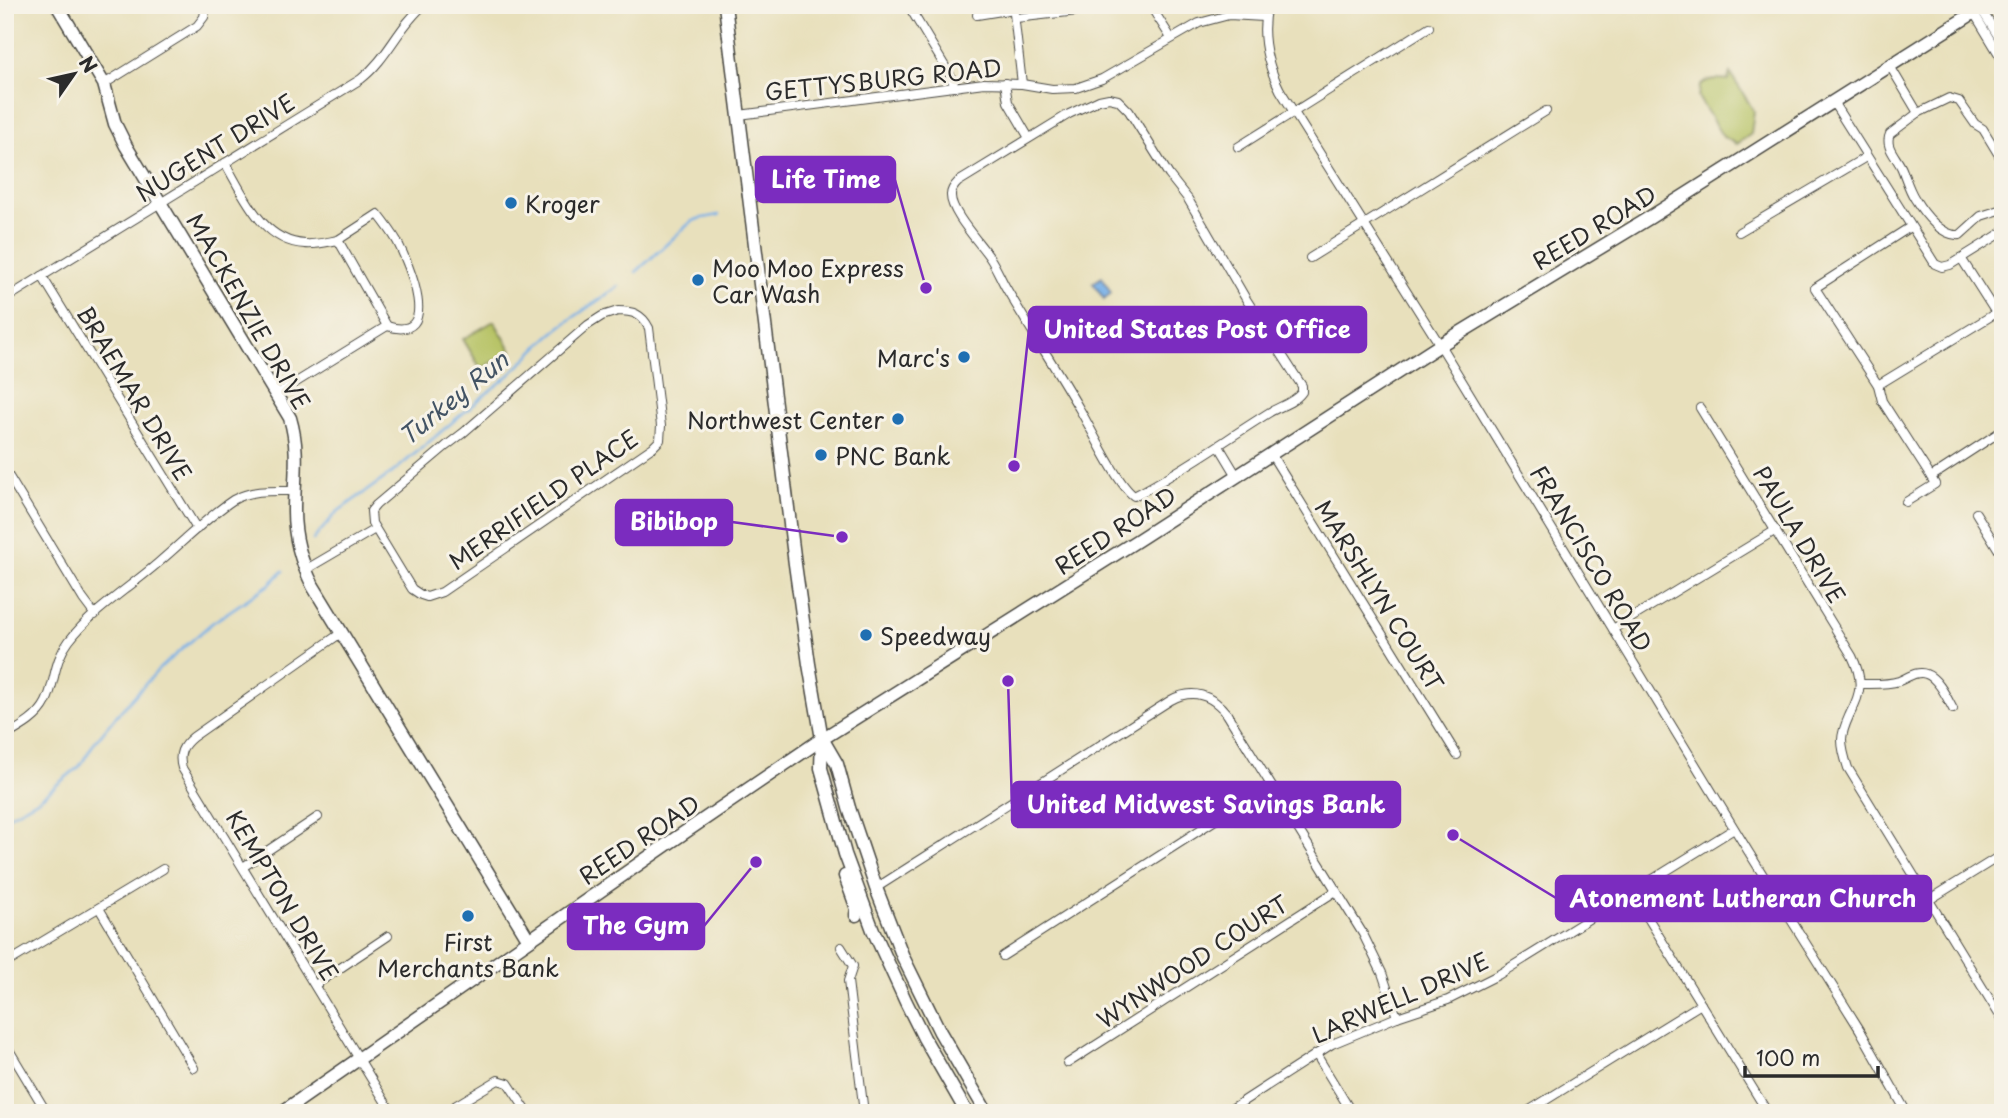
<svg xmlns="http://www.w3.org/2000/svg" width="2008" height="1118" font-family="'Playpen Sans',sans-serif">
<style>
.green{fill:#b6c264;stroke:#707648;stroke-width:2}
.water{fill:#78b0e8;stroke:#526e8a;stroke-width:2}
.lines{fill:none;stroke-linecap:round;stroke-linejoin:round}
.stream{stroke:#78b0e8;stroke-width:2.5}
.street-casing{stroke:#474641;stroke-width:10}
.secondary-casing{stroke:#474641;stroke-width:15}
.street{stroke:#fff;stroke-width:8}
.secondary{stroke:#fff;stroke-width:12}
.poi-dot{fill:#1f6fb2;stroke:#f7f3e8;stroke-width:2.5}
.labels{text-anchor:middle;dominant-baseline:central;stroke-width:6;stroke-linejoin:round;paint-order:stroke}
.street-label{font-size:23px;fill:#2b2b2b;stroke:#f7f3e8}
.poi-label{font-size:23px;fill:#2b2b2b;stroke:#f7f3e8;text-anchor:start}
.water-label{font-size:24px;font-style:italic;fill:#425364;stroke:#f7f3e8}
.leader{fill:none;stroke:#7b2cbf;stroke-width:2.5}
.callout-dot{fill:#7b2cbf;stroke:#f7f3e8;stroke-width:2.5}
.callout{fill:#7b2cbf;stroke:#7b2cbf;stroke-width:2.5}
.callout-label{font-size:24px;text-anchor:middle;font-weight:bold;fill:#fff}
</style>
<rect width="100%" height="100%" fill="#f7f3e8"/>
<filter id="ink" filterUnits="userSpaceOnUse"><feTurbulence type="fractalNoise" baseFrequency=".0143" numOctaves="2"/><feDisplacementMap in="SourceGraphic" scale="14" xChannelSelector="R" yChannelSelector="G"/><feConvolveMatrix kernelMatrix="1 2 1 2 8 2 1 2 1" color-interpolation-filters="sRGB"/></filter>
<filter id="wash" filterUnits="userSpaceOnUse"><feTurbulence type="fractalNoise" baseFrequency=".00686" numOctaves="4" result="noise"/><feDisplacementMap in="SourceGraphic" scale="28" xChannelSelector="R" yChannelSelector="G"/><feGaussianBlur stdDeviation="1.57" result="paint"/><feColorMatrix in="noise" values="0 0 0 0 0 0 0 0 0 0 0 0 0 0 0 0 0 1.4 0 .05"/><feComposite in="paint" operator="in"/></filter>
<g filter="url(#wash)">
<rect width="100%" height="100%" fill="#e8e0bc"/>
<!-- green -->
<g class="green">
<path d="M1730 73 1754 111 1751 134 1737 144 1723 137 1698 97 1700 86C1710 77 1716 79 1728 80Z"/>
<polygon points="494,321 512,351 481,369 463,339"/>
</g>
<!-- water -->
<polygon class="water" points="1102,277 1111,293 1104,299 1093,283"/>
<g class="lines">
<!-- stream -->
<g class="stream">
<polyline points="636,272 691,222 698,219 719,215"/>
<path d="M313 540 337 512 392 473 493 388C516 373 531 351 553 333 573 316 597 302 619 286"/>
<polyline points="5,818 39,799 80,766 94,743 116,716 160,668 212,623 270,584 283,571"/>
</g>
</g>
</g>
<g filter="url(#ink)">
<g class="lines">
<!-- street casing -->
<g class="street-casing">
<g id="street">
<polyline points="908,5 949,73 955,87"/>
<polyline points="1013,5 1022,84"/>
<polyline points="1150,5 1171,38"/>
<path d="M1267 5C1260 34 1267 64 1280 90L1440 345 1748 851 1860 1030 1907 1113"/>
<polyline points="1981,9 2003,44"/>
<polyline points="1974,13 2003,61"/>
<polyline points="977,15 1014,9"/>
<polyline points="1016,18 1077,11"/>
<polyline points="1890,66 1918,113"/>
<polyline points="1005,83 1008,102 1029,138"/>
<polyline points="104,84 197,26 204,17 206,5"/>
<path d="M1109 98 1118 100 1129 111 1169 175 1188 199 1246 299 1302 386V392C1295 402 1281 406 1270 412 1225 440 1181 472 1134 496 1117 484 1092 430 1080 410 1056 368 1029 328 1005 286 1000 277 996 267 990 258 981 244 950 212 951 195 951 190 954 186 958 182L1069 114 1099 100Z"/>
<polyline points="1833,102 1935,264 1942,267 1950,265 2003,232"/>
<polyline points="739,115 984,83 1022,84 1052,89 1076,88 1102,79 1199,23 1229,15 1264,17"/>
<polyline points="1238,147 1429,27"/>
<path d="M2003 162 1983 129 1975 124 1959 101 1949 98 1918 113 1890 134C1884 147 1897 157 1902 169 1906 179 1909 190 1915 199 1924 214 1942 237 1960 235L1981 216 2003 209"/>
<path d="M225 163C244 195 262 242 305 244 316 245 327 242 338 240L387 326 277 394"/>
<polyline points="1910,227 1815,288 1878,385 1882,401 1931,477"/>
<polyline points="1739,232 1866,157"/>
<path d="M338 240 378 214C385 223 392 232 397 241 409 264 443 343 387 326"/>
<polyline points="1310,258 1546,111"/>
<polyline points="1961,258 2003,324"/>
<polyline points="42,276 197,529"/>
<path d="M5 299 361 79C388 58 398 27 424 5"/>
<path d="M618 311C633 311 642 314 649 328L661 426 660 440 653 447 442 592 427 597 421 595 412 589 372 523 371 511 376 505 446 446 463 433 588 325 602 316Z"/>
<polyline points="1878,385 1996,313"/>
<path d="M1700 408 1852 656C1863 679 1862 692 1850 714 1846 723 1842 731 1842 740 1842 750 1845 759 1848 768L2003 1021"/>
<polyline points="1219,446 1237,476"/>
<polyline points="1271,454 1457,755"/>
<polyline points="5,470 83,599 95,615"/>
<polyline points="1906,502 1935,484 1931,477 2003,430"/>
<polyline points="1976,513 2003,557"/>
<polyline points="305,570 375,529"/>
<polyline points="1613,629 1776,530"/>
<path d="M341 633 193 737C182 746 178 754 182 768L392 1113"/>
<path d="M1860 684C1873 684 1887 685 1899 681 1907 678 1917 670 1926 674 1938 678 1947 698 1953 709"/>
<path d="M5 736C21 727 38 718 46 702 56 681 53 662 69 641 93 610 129 588 158 563 183 542 206 518 233 500 253 489 273 491 295 491"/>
<polyline points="243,867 318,817"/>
<path d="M876 888 1171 700C1193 688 1212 695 1227 714L1363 934 1382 973 1397 1017"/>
<polyline points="1632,892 1768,1113"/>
<polyline points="1929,900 2003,854"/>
<polyline points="99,908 194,1068"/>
<polyline points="841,947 853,966 848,981 864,1113"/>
<polyline points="1003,956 1270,785"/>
<polyline points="5,964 163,869"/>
<polyline points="315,985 388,936"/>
<polyline points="5,1043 47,1113"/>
<polyline points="1316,1054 1352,1113"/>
<polyline points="1068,1063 1336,891"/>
<polyline points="443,1113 498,1080 508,1083 528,1113"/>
<polyline points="1225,1113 1332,1044 1397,1017 1448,1000 1498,975 1734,829"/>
<polyline points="1525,1113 1701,1004"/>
</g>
</g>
<!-- secondary casing -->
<g class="secondary-casing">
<g id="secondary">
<path d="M57 5 104 84 115 124 126 146 290 418C300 452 294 477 294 511 294 538 301 562 313 586L529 940"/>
<polyline points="725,5 795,564 809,664 822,739 821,768 845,854 873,930 906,1002 924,1038 967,1113"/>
<polyline points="823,740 837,764 849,808 876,888 903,957 940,1032 987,1113"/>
<polyline points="845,876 857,909 856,915"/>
<polyline points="281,1113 669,843 822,739 1138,540 1440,345 1649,218 1986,5"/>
</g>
</g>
<!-- street -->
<use href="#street" class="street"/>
<!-- secondary -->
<use href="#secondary" class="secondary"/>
</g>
</g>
<!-- markers -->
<g class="poi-dot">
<circle cx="511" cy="203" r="7"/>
<circle cx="698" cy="280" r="7"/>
<circle cx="964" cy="357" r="7"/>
<circle cx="898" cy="419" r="7"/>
<circle cx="821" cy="455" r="7"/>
<circle cx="866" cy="635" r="7"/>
<circle cx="468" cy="916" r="7"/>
</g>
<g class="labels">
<!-- street labels -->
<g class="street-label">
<text transform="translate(883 79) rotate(-6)">GETTYSBURG ROAD</text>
<text transform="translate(215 147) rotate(-32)">NUGENT DRIVE</text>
<text transform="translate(1594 227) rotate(-31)">REED ROAD</text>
<text transform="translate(249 311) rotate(60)">MACKENZIE DRIVE</text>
<text transform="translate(135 393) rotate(59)">BRAEMAR DRIVE</text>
<text transform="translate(543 499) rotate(-35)">MERRIFIELD PLACE</text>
<text transform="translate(1115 530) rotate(-33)">REED ROAD</text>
<text transform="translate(1800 534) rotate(59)">PAULA DRIVE</text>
<text transform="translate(1592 558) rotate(59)">FRANCISCO ROAD</text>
<text transform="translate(1380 595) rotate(58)">MARSHLYN COURT</text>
<text transform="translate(639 839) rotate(-34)">REED ROAD</text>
<text transform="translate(283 895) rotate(59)">KEMPTON DRIVE</text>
<text transform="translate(1192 961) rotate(-33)">WYNWOOD COURT</text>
<text transform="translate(1400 997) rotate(-24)">LARWELL DRIVE</text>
</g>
<!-- poi labels -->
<g class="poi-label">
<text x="525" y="203">Kroger</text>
<text x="712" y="267">Moo Moo Express<tspan x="712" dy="26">Car Wash</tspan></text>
<text x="950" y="357" text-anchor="end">Marc's</text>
<text x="884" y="419" text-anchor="end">Northwest Center</text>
<text x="835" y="455">PNC Bank</text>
<text x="880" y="635">Speedway</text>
<text x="468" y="941" text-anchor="middle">First<tspan x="468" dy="26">Merchants Bank</tspan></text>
</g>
<!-- water labels -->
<g class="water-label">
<text transform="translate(453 397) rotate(-39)">Turkey Run</text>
</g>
</g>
<!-- callouts -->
<path class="leader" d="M926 288L895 180M1014 466L1029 329M842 537L732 522M1008 681L1012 804M1453 835L1556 898M756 862L704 926"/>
<g class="callout-dot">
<circle cx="926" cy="288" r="7"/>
<circle cx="1014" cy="466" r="7"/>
<circle cx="842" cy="537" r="7"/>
<circle cx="1008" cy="681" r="7"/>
<circle cx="1453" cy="835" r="7"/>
<circle cx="756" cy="862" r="7"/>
</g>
<g class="callout">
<rect x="756" y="157" width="139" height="45" rx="7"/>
<rect x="1029" y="307" width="337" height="45" rx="7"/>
<rect x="616" y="500" width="116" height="45" rx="7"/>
<rect x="1012" y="782" width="388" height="45" rx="7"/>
<rect x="1556" y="876" width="375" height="45" rx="7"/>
<rect x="568" y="904" width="136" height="45" rx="7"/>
</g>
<g class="callout-label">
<text x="826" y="188">Life Time</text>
<text x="1197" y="338">United States Post Office</text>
<text x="674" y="530">Bibibop</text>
<text x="1206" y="813">United Midwest Savings Bank</text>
<text x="1743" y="907">Atonement Lutheran Church</text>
<text x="636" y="934">The Gym</text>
</g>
<!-- margin -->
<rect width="2008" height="1118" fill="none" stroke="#f7f3e8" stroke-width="28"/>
<!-- north arrow -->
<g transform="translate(74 74) rotate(56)" stroke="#f7f3e8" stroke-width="5" paint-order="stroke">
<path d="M0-5L12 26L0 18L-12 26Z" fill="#2b2b2b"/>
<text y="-10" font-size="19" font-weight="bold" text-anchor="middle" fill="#2b2b2b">N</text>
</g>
<!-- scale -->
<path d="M1745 1066v10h133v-10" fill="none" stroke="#2b2b2b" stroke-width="3.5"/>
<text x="1756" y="1066" font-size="21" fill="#2b2b2b" stroke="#f7f3e8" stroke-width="5" paint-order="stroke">100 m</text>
</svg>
